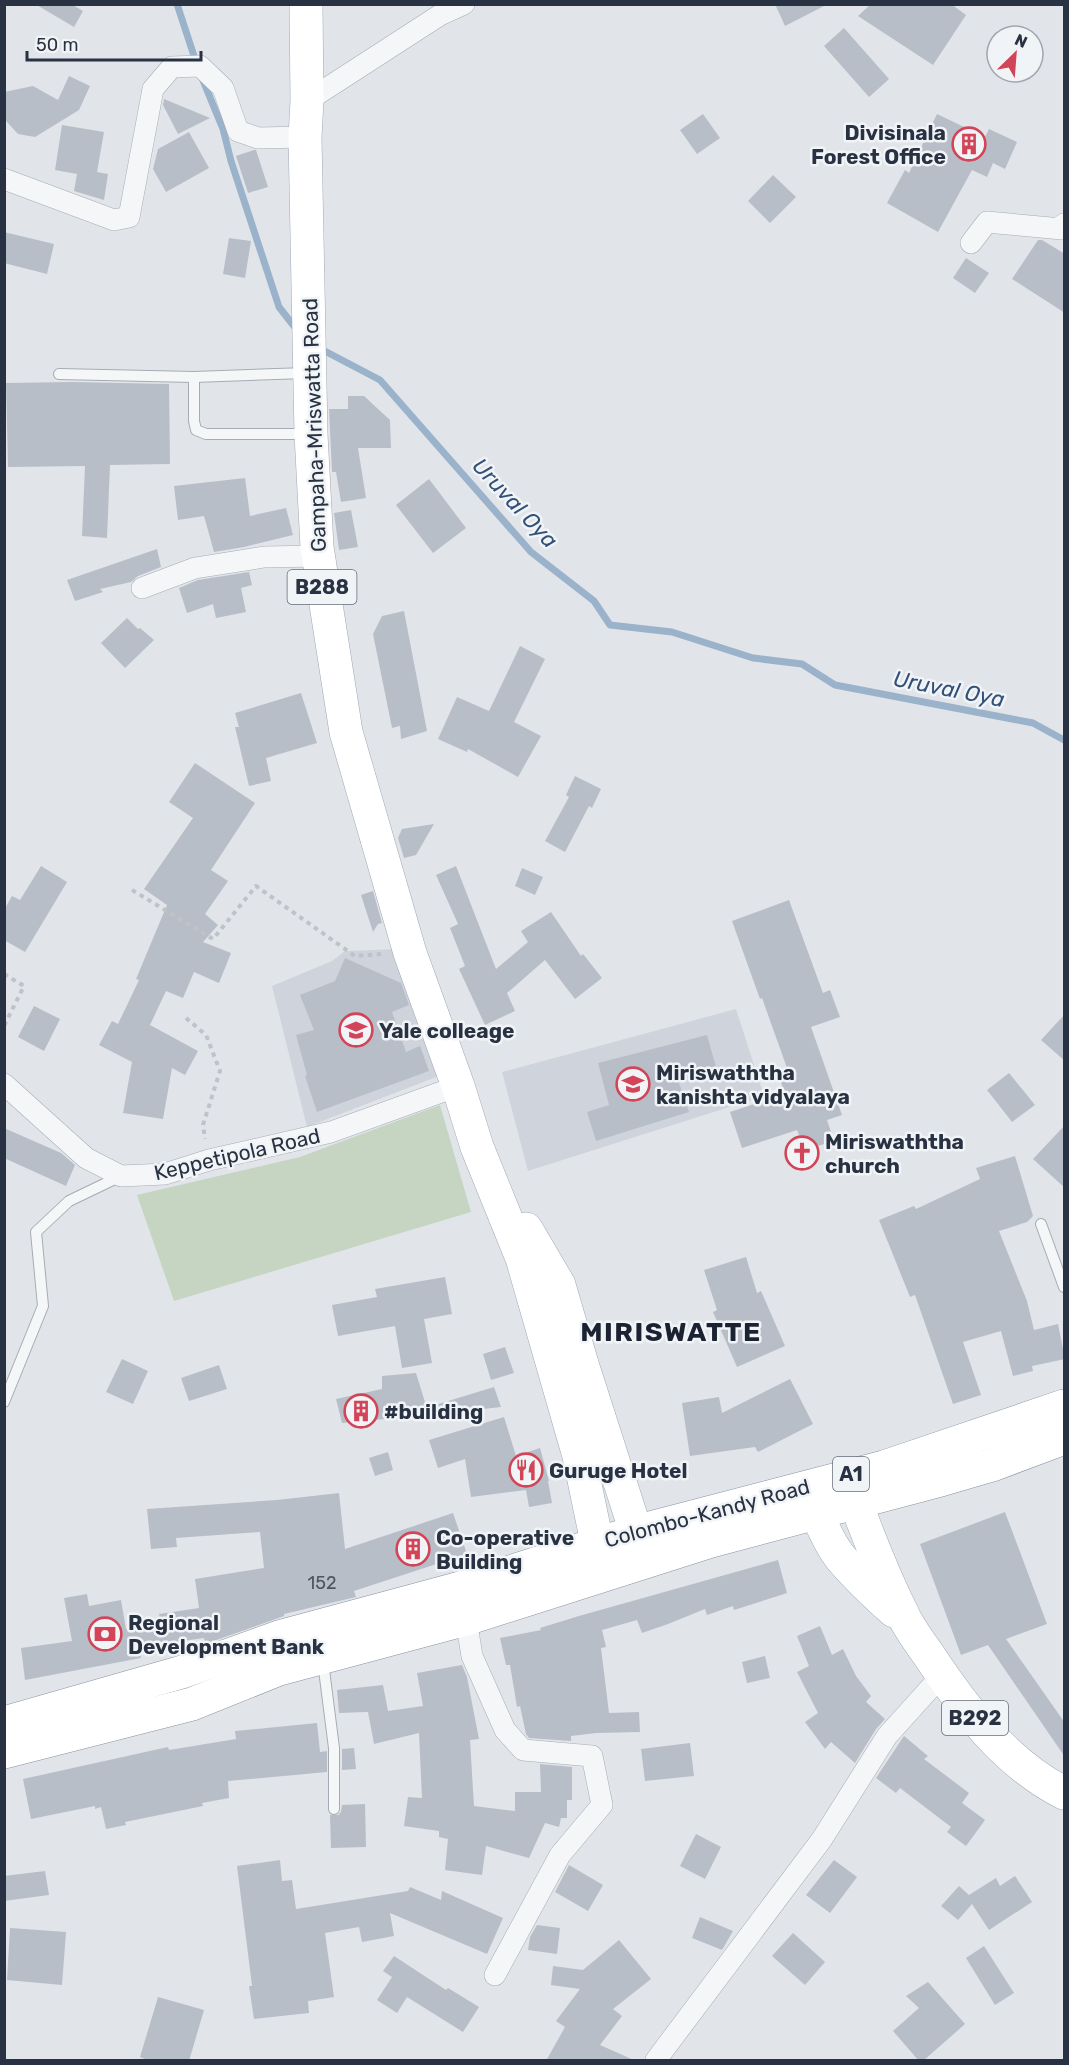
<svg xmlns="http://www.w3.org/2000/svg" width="1069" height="2065" font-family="Rubik,sans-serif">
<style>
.built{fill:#cfd4dc}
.green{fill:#c6d4c2}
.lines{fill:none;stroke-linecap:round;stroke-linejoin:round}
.stream{stroke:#9bb2cb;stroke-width:7}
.building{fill:#b8bec7}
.service-casing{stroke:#a6acb4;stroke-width:12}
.minor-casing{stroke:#a6acb4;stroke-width:22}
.primary-casing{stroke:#a0a9b6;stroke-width:34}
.trunk-casing{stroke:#8892a1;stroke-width:34}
.path{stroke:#bfc3c9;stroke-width:4;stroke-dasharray:4.5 4.5;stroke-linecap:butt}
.service{stroke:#f4f6f8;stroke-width:10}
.minor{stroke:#f4f6f8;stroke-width:21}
.primary{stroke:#fff;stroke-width:33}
.trunk{stroke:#fff;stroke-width:33}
.labels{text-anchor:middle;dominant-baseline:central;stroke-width:5;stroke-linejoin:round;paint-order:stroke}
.number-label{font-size:18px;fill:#4d5563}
.shield{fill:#f1f4f7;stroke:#656c78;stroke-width:1.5}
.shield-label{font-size:20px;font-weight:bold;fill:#293242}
.poi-label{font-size:21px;font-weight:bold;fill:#293242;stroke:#f1f4f7;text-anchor:start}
.street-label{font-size:21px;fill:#293242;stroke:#f1f4f7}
.water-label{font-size:22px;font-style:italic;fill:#325078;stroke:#f1f4f7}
.district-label{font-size:27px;font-weight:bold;letter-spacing:1.5px;fill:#1b2333;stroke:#f1f4f7}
</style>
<rect width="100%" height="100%" fill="#e1e5ea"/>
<!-- built -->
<g class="built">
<polygon points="400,949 444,1074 307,1127 272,986 332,961 345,951"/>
<polygon points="736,1009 764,1096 528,1171 502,1072"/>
</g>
<!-- green -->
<polygon class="green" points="440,1105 471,1212 174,1301 137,1195 300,1157"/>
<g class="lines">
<!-- stream -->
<g class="stream">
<polyline points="177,4 196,62"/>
<polyline points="202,78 223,129 231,161 279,307 297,330"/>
<polyline points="319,348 380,380 531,552 594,601 610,625 672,632 753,658 802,664 835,685 1033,723 1064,740"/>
</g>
</g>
<!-- building -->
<g class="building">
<polygon points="35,4 71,4 83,11 74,27"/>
<polygon points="775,4 828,4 785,26"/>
<polygon points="871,4 951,4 966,15 933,65 858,16"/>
<polygon points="844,28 889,79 869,97 824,46"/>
<polygon points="69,76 90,86 79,110 35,137 18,134 6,121 4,92 33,86 58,100"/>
<polygon points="164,99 210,118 178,134 163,105"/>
<polygon points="703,114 720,138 697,154 680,130"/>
<polygon points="937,114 985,137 989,129 1017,142 1005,169 993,163 987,177 972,170 938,232 887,203 905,170 909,173"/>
<polygon points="62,125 104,132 97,172 108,174 104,200 74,191 77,174 55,170"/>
<polygon points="189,132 209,168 166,192 153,169 158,149"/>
<polygon points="254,150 256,150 268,187 248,193 236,156"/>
<polygon points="773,175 796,197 770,223 748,201"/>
<polygon points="4,232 54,244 47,274 4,263"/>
<polygon points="229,238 251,241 245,278 223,274"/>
<polygon points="1038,240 1042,240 1065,254 1065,313 1012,279"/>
<polygon points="966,258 989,273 975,293 953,278"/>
<polygon points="72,382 169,384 170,464 110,465 107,538 82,536 85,466 8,467 6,383"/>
<polygon points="348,396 364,396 390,420 391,448 358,448 366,498 341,502 336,472 332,472 329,409 348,409"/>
<polygon points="245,478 250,516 286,508 293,535 244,547 214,552 204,516 178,520 174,486"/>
<polygon points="429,479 466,528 433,553 396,505"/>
<polygon points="351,510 358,547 339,550 334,513"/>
<polygon points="157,549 161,567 138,576 131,582 100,589 103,592 75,601 67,580"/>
<polygon points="249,572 252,585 241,588 246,612 216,618 213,604 187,613 179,588 198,580"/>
<polygon points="404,611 427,731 401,739 400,726 392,728 373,634 382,616"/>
<polygon points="127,618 138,629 140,628 154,640 125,668 101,643"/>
<polygon points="520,646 545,659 514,722 541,736 518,777 468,749 467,752 438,739 457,697 489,711"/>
<polygon points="301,693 317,743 266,758 271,781 249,786 235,727 239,727 235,713"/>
<polygon points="195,763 255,803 211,870 228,881 205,914 218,925 203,942 231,953 219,983 194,972 183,998 166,991 150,1025 198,1051 185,1075 172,1068 163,1119 123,1113 132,1062 99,1045 112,1021 118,1024 139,980 136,979 167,905 144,889 193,818 169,802"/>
<polygon points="575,776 601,789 592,808 589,806 565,852 545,841 569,797 566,795"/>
<polygon points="434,824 416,855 404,858 398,838 402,829"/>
<polygon points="41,866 67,882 25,952 4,940 4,910 12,896 20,900"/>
<polygon points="456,866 496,969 528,942 521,931 551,912 581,956 583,954 602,978 575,999 545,960 507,993 515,1011 485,1025 459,969 465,966 450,928 458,924 436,875"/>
<polygon points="522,868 543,877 535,895 515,886"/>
<polygon points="373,891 382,923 378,924 373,932 361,895"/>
<polygon points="789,900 823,993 830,990 840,1017 811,1027 842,1115 827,1120 834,1141 805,1150 797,1130 742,1148 730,1112 785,1094 777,1071 787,1068 762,998 760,999 732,921"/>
<polygon points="345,958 401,983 409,1005 392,1012 406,1052 420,1046 429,1071 317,1112 305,1076 307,1075 296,1035 314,1030 300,995 335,981"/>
<polygon points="34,1006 60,1019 44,1051 18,1037"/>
<polygon points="1065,1014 1065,1061 1041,1040"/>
<polygon points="707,1035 716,1067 677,1077 689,1112 596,1141 587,1112 609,1105 598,1063"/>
<polygon points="1009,1073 1035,1105 1012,1122 987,1090"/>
<polygon points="1065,1125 1065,1188 1033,1159"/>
<polygon points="4,1128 61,1153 75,1165 66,1186 4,1158"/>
<polygon points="1015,1156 1033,1216 1027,1222 999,1231 1027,1301 1034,1330 1058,1324 1065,1359 1032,1366 1033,1371 1013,1376 1001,1331 963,1342 981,1395 953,1404 915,1295 910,1297 879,1220 914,1206 916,1209 980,1179 976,1168"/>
<polygon points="746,1257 757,1293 761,1291 785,1346 737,1367 713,1312 717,1310 704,1270"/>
<polygon points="445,1277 452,1314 424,1319 432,1363 402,1368 395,1326 338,1336 332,1305 377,1297 375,1289"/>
<polygon points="505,1347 514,1373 491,1380 483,1354"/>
<polygon points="122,1359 148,1371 133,1404 106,1392"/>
<polygon points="219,1365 227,1389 189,1401 181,1378"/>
<polygon points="416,1373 429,1415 342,1423 336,1399 382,1389 382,1376"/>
<polygon points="790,1379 813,1424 758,1452 755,1447 690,1456 682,1403 719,1397 722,1413"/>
<polygon points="494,1387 501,1407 437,1414 435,1405"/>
<polygon points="504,1417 516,1456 540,1448 549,1481 548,1481 552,1503 529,1507 526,1490 471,1497 465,1459 438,1468 429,1440"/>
<polygon points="388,1452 393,1470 375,1476 369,1458"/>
<polygon points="339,1493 345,1549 453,1513 467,1554 354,1591 356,1597 284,1614 284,1616 205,1644 204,1638 139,1647 141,1658 25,1680 21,1648 72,1641 64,1598 87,1594 89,1606 121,1600 126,1629 161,1623 159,1614 199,1608 195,1579 264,1568 260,1532 176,1538 177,1547 151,1549 147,1509 277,1500"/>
<polygon points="1005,1512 1047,1624 1006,1639 1065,1723 1065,1757 988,1645 961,1655 920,1544"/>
<polygon points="778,1560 787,1593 734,1610 733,1606 707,1615 705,1609 668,1624 642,1633 637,1620 602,1630 606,1647 601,1648 609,1713 639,1712 640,1732 596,1733 571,1736 571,1741 529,1738 526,1734 520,1706 517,1707 510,1665 506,1665 500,1638 541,1630 540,1628 579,1616"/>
<polygon points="820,1626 832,1655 843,1649 856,1676 871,1696 866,1702 885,1719 876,1729 855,1763 831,1742 825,1749 805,1722 818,1713 797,1672 809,1666 797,1636"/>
<polygon points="765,1656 770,1678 747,1683 742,1662"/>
<polygon points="462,1665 467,1677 479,1739 470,1740 474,1806 515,1811 515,1792 541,1792 540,1764 572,1767 572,1800 567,1800 567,1818 561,1818 559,1827 545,1823 529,1858 486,1846 482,1875 445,1870 448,1839 439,1837 439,1831 404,1826 408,1797 422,1798 419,1733 374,1744 368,1712 339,1713 337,1690 383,1685 388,1711 423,1706 417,1673"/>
<polygon points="317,1723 320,1752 327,1751 327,1772 228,1781 229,1798 202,1803 203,1806 125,1822 126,1825 106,1829 101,1807 95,1809 95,1806 31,1819 23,1779 168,1747 169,1750 236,1739 235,1731"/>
<polygon points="904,1736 928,1756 924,1759 969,1793 962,1803 985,1820 966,1846 947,1832 951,1827 900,1788 896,1793 876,1778"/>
<polygon points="690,1743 694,1776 645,1781 641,1749"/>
<polygon points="354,1748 356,1769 342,1770 342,1749"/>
<polygon points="365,1804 366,1847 331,1848 330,1815 338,1815 341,1812 342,1805"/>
<polygon points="696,1834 721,1847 705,1879 680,1866"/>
<polygon points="280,1860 282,1881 292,1880 296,1909 408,1891 410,1887 441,1900 442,1891 503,1918 487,1954 390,1913 394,1936 362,1942 359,1927 325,1933 334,1997 308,2001 309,2013 254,2019 249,1986 252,1986 237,1866"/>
<polygon points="834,1860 857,1877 830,1913 806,1895"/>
<polygon points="569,1865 603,1885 588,1911 555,1892"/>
<polygon points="45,1871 49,1895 4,1901 4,1876"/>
<polygon points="1015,1876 1032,1902 989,1930 972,1904 958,1920 941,1906 959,1886 969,1895 996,1878 1000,1886"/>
<polygon points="700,1917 733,1931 722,1950 692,1938"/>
<polygon points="537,1925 560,1928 557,1954 528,1950 530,1937"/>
<polygon points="10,1928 66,1932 62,1985 7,1980"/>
<polygon points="793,1933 825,1962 805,1985 772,1956"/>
<polygon points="619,1940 651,1979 613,2009 622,2016 600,2045 636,2061 546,2061 565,2027 556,2021 580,1989 551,1985 553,1966 583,1970"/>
<polygon points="984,1946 1014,1993 995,2005 966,1958"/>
<polygon points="394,1956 446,1990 448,1988 479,2007 463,2032 407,1997 397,2013 377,2000 392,1977 383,1971"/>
<polygon points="928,1982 965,2024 923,2061 919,2061 893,2031 919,2008 906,1996"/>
<polygon points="158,1997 204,2010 189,2061 150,2061 140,2057"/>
</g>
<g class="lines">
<!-- service casing -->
<g class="service-casing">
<g id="service">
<polyline points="59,374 194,377 306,373"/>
<polyline points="194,377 194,421 196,430 206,434 306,434"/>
<polyline points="1041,1224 1064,1287"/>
<polyline points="4,1402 43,1306 36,1232 69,1201 121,1176"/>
<polyline points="323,1662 334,1748 334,1809"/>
</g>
</g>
<!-- minor casing -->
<g class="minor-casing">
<g id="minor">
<polyline points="307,101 440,15 464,4"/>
<polyline points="4,179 114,220 129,217 153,89 172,67 200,66 223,88 238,131 258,138 305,137"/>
<polyline points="971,243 987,222 1062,229 1064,224"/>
<polyline points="142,588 195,568 264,557 318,556"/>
<polyline points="4,1084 86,1158 121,1176 165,1174 209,1160 331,1132 458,1086"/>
<polyline points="466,1619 472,1656 505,1730 523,1750 592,1756 602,1805 560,1855 495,1975"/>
<polyline points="656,2060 822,1839 887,1736 942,1675"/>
</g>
</g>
<!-- primary casing -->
<g class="primary-casing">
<g id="primary">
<polyline points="306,4 307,101 305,137 311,434 317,547 346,732 410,953 458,1086 477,1147 522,1258 579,1456 603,1571"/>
<polyline points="526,1229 559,1285 582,1364 644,1557"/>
<path d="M846 1475C863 1524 882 1573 905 1619 912 1632 920 1643 928 1654 963 1707 1006 1764 1064 1793"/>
<path d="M807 1488C815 1510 826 1539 840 1557 856 1576 875 1594 894 1611"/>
</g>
</g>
<!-- trunk casing -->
<g class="trunk-casing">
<g id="trunk">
<polyline points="4,1723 182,1672 279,1637 457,1589 635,1532 884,1467 1064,1406"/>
<polyline points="4,1752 192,1704 279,1669 466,1619 711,1541 944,1479 992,1465 1064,1438"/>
</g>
</g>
<!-- path -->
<g class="path">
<polyline points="132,890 213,939 256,886 355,956 381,954"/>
<polyline points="4,974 24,986 4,1026"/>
<polyline points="186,1018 206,1035 220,1071 203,1125 205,1139"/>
</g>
<!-- service -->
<use href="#service" class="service"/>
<!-- minor -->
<use href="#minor" class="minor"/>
<!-- primary -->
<use href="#primary" class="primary"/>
<!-- trunk -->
<use href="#trunk" class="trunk"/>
</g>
<!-- icons -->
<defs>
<g id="building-ring" transform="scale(1.725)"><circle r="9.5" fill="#f1f4f7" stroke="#d24457" stroke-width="1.5"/><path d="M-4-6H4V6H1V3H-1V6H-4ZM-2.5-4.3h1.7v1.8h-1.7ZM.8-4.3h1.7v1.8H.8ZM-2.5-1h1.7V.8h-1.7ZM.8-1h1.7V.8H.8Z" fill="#d24457"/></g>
<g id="school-ring" transform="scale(1.725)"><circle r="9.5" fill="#f1f4f7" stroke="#d24457" stroke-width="1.5"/><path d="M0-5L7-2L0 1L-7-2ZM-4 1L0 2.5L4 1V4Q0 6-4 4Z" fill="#d24457"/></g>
<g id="church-ring" transform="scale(1.725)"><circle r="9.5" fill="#f1f4f7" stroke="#d24457" stroke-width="1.5"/><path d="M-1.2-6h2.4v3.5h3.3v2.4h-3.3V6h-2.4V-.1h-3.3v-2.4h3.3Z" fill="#d24457"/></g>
<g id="restaurant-ring" transform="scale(1.725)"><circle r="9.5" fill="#f1f4f7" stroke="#d24457" stroke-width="1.5"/><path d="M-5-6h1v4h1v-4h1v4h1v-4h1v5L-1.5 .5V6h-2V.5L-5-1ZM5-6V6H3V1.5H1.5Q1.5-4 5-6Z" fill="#d24457"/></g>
<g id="bank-ring" transform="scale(1.725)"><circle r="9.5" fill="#f1f4f7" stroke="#d24457" stroke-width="1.5"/><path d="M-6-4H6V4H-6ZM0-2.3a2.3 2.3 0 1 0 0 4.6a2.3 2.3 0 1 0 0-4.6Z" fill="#d24457"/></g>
</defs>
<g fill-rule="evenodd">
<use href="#building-ring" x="969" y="144"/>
<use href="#school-ring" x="356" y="1030"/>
<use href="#school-ring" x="633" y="1084"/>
<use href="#church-ring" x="802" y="1153"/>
<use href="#building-ring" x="361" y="1411"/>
<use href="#restaurant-ring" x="526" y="1470"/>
<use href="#building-ring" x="413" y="1549"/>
<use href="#bank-ring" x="105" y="1634"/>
</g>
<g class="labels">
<!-- number labels -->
<g class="number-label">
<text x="322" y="1583">152</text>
</g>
<!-- shield labels -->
<g class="shield">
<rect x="287.5" y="570" width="69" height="34" rx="4.5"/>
<rect x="833" y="1457" width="36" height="34" rx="4.5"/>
<rect x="942" y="1701" width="66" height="34" rx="4.5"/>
</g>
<g class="shield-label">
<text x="322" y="587">B288</text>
<text x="851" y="1474">A1</text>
<text x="975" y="1718">B292</text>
</g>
<!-- poi labels -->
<g class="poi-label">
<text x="946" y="132" text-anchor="end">Divisinala<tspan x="946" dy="24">Forest Office</tspan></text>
<text x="379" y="1030">Yale colleage</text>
<text x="656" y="1072">Miriswaththa<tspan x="656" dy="24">kanishta vidyalaya</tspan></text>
<text x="825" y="1141">Miriswaththa<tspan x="825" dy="24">church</tspan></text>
<text x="384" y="1411">#building</text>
<text x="549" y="1470">Guruge Hotel</text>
<text x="436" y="1537">Co-operative<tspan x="436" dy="24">Building</tspan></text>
<text x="128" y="1622">Regional<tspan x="128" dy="24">Development Bank</tspan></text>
</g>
<!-- street labels -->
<g class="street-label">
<text transform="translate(314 425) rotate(-92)">Gampaha-Mriswatta Road</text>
<text transform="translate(237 1154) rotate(-13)">Keppetipola Road</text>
<text transform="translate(707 1513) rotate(-15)">Colombo-Kandy Road</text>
</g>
<!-- water labels -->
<g class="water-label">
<text transform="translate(515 503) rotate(47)">Uruval Oya</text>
<text transform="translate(949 689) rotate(11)">Uruval Oya</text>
</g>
<!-- district labels -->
<g class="district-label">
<text x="671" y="1332">MIRISWATTE</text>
</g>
</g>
<!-- border -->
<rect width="1069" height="2065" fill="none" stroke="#293242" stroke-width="12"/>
<!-- north arrow -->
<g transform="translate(1015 54) rotate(25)"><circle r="28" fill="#f1f4f7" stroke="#a1a6af" stroke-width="1.5"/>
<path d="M0-4.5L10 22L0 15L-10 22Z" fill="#d24457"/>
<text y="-9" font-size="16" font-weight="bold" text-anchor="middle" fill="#293242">N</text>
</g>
<!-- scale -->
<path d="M27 51v9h174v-9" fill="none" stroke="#293242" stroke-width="3"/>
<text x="36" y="51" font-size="18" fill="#293242" stroke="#f1f4f7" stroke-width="4.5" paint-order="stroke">50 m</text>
</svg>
